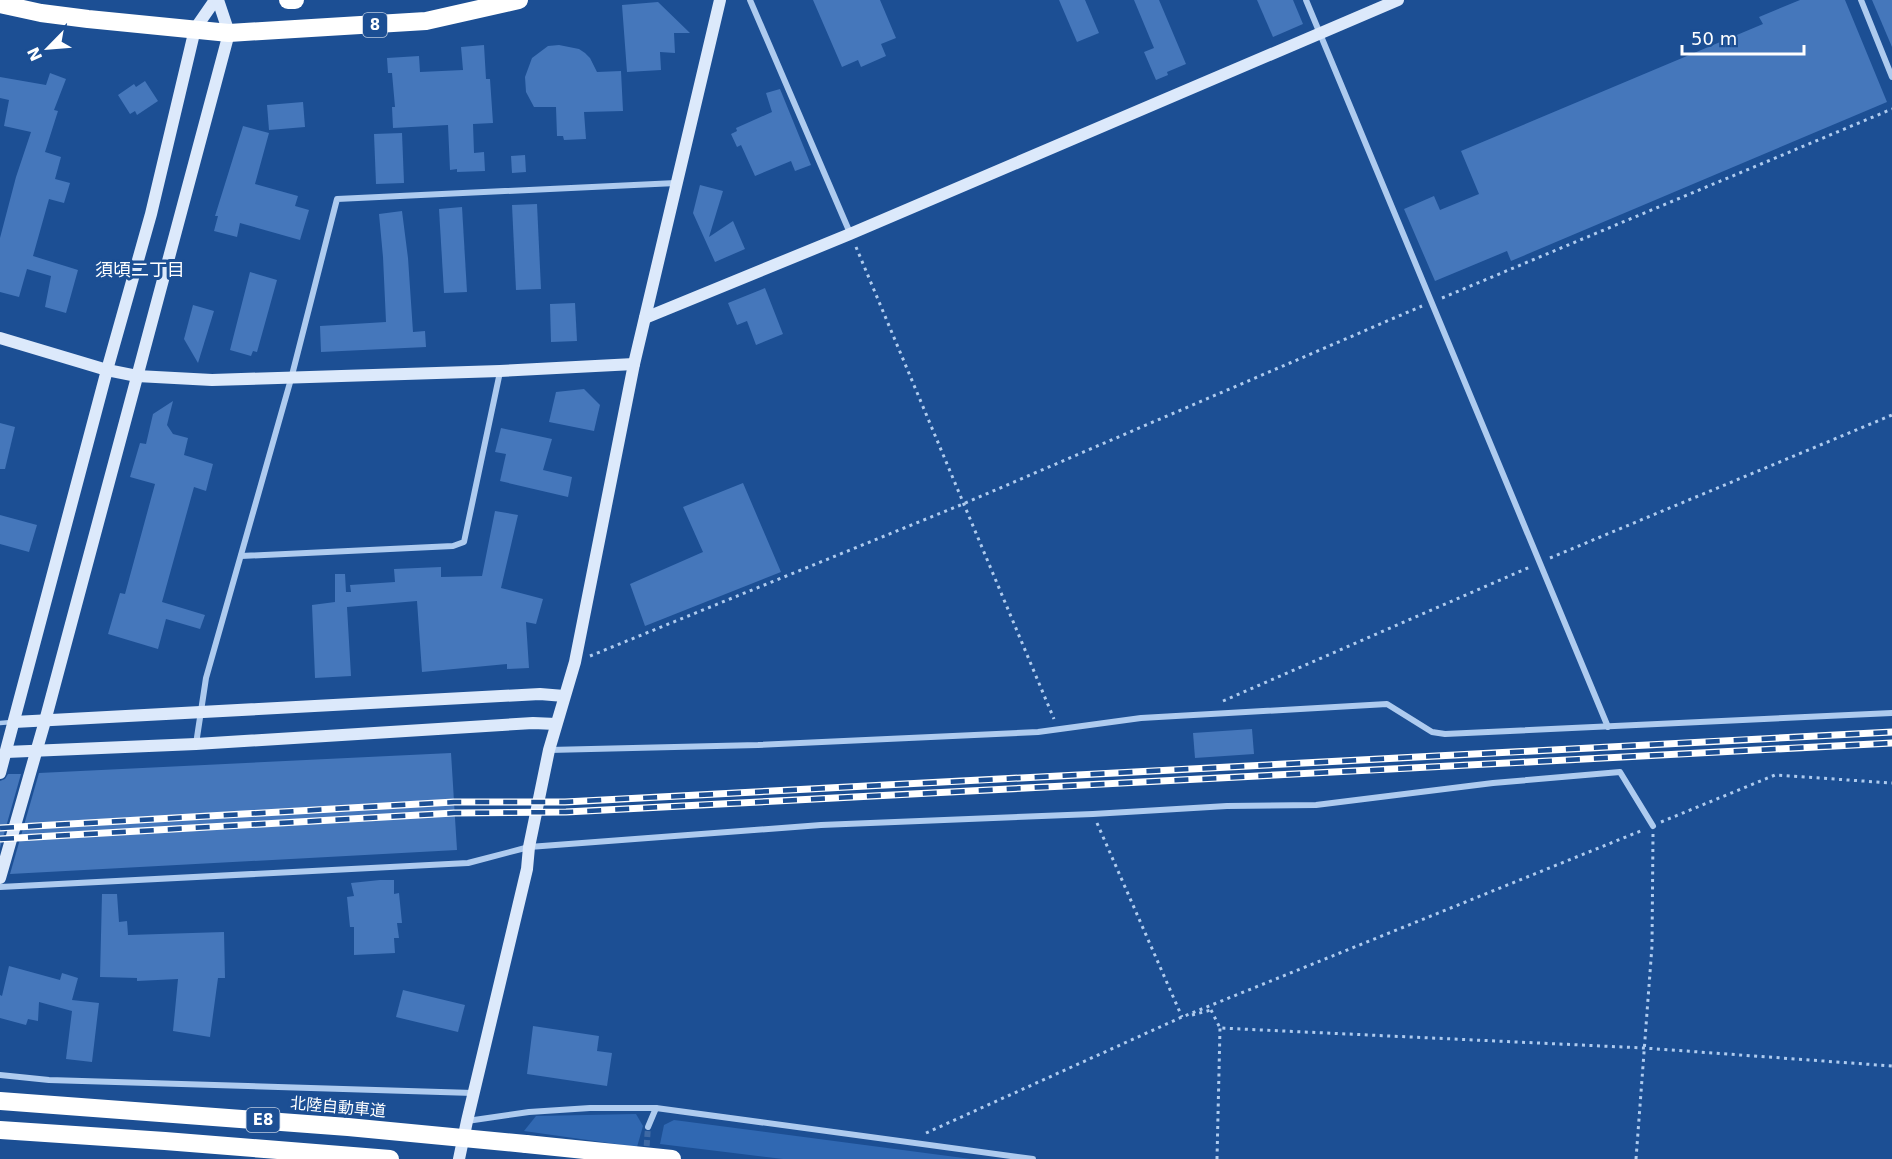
<svg xmlns="http://www.w3.org/2000/svg" width="1892" height="1159" font-family="'DejaVu Sans','Noto Sans JP',sans-serif">
<style>
.green{fill:#3068b2}
.building{fill:#4577bb}
.lines{fill:none;stroke-linecap:round;stroke-linejoin:round}
.street-tunnel{stroke:#3e69a4;stroke-width:6;stroke-dasharray:6 3;stroke-linecap:butt}
.path{stroke:#aecbef;stroke-width:3;stroke-dasharray:3 4.5;stroke-linecap:butt}
.lane{stroke:#aecbef;stroke-width:4.5}
.street{stroke:#aecbef;stroke-width:6}
.secondary{stroke:#dce9fb;stroke-width:12}
.highway{stroke:#fff;stroke-width:18}
.rail-casing{stroke:#fff;stroke-width:7}
.rail{stroke:#1c4f94;stroke-width:4.5;stroke-dasharray:14;stroke-linecap:butt}
.highway-bridge{stroke:#fff;stroke-width:18}
.labels{text-anchor:middle;dominant-baseline:central;stroke-width:6;stroke-linejoin:round;paint-order:stroke}
.shield{fill:#1c4f94;stroke:#bbcadf;stroke-width:1.5}
.shield-label{font-size:15px;font-weight:bold;fill:#fff}
.street-label{font-size:16px;fill:#fff;stroke:#1c4f94}
.neighbourhood-label{font-size:18px;fill:#fff;stroke:#1c4f94}
</style>
<rect width="100%" height="100%" fill="#1c4f94"/>
<!-- green -->
<g class="green">
<polygon points="636,1114 643,1126 637,1147 524,1131 536,1116"/>
<polygon points="674,1120 971,1159 783,1159 660,1144 664,1125"/>
</g>
<!-- building -->
<g class="building">
<polygon points="813,0 880,0 896,38 881,44 886,56 861,67 858,60 842,67"/>
<polygon points="1059,0 1085,0 1099,33 1077,42"/>
<polygon points="1134,0 1159,0 1186,64 1167,72 1168,75 1156,80 1144,52 1154,48"/>
<polygon points="1257,0 1293,0 1303,24 1273,37"/>
<polygon points="1800,0 1845,0 1887,102 1511,261 1507,251 1435,281 1404,209 1434,196 1440,210 1479,194 1461,151 1763,24 1759,17"/>
<polygon points="1872,0 1892,0 1892,47"/>
<polygon points="658,2 690,33 674,33 675,53 660,52 661,70 627,72 622,5"/>
<polygon points="484,45 486,79 490,79 493,123 473,124 474,153 484,152 485,171 457,172 457,169 450,170 448,125 393,128 392,107 395,107 392,73 388,73 387,58 419,56 420,72 463,70 461,47"/>
<polygon points="559,45 579,49 585,53 590,58 597,72 621,71 623,111 584,112 586,139 564,140 563,136 557,136 556,107 534,107 526,92 525,77 532,58 548,46"/>
<polygon points="50,73 66,79 54,110 58,111 45,152 61,157 55,179 70,183 64,203 49,199 33,256 78,270 66,313 45,307 51,276 27,269 19,297 0,292 0,238 16,177 31,132 4,126 9,100 0,98 0,77 46,85"/>
<polygon points="145,81 158,101 137,115 135,111 130,114 118,95 134,84 136,87"/>
<polygon points="780,89 811,165 795,171 791,161 755,176 741,145 737,147 731,134 737,131 736,128 772,112 766,93"/>
<polygon points="303,102 305,127 269,130 267,105"/>
<polygon points="243,126 269,133 255,184 298,196 295,206 309,210 300,240 240,223 237,237 214,231 218,216 215,216"/>
<polygon points="402,133 404,183 376,184 374,134"/>
<polygon points="525,155 526,172 512,173 511,156"/>
<polygon points="700,185 723,191 709,237 733,221 745,249 715,262 693,213"/>
<polygon points="537,204 541,289 516,290 512,205"/>
<polygon points="462,207 467,292 444,293 439,209"/>
<polygon points="402,211 408,258 413,332 425,331 426,347 321,352 320,326 386,322 383,257 379,214"/>
<polygon points="250,272 277,280 257,352 253,351 251,356 230,350"/>
<polygon points="765,288 783,334 756,345 747,321 737,325 728,303"/>
<polygon points="575,303 577,341 551,342 550,304"/>
<polygon points="193,305 214,311 198,363 184,339"/>
<polygon points="584,389 600,405 594,431 549,422 556,392"/>
<polygon points="173,401 167,425 173,434 188,438 184,455 213,464 206,491 194,487 162,602 205,615 200,629 166,619 158,649 108,634 120,593 125,594 155,484 130,477 140,443 146,444 153,414"/>
<polygon points="0,423 15,427 5,469 0,469"/>
<polygon points="501,428 552,439 543,470 572,477 568,497 500,481 506,454 495,452"/>
<polygon points="743,483 781,572 645,626 630,584 703,552 683,507"/>
<polygon points="495,511 518,515 501,588 543,599 536,624 526,622 529,668 507,669 507,664 422,672 417,601 347,607 351,676 315,678 312,605 335,602 335,574 345,574 346,592 351,592 350,585 395,582 394,569 441,567 441,577 482,576"/>
<polygon points="0,515 37,525 29,552 0,544"/>
<polygon points="1252,729 1254,754 1195,758 1193,733"/>
<polygon points="451,753 457,850 10,874 39,773"/>
<polygon points="8,774 21,774 0,848 0,781 5,779"/>
<polygon points="380,880 394,880 394,894 399,893 402,923 397,923 399,938 394,938 395,953 354,955 354,927 350,927 347,897 354,896 351,883"/>
<polygon points="102,894 117,894 119,922 127,921 128,935 224,932 225,978 218,978 210,1037 173,1031 178,979 137,981 137,978 100,977"/>
<polygon points="9,966 60,980 62,973 78,978 72,1000 99,1003 92,1062 66,1059 72,1011 39,1002 38,1021 28,1019 26,1025 0,1018 0,995 2,996"/>
<polygon points="403,990 465,1005 458,1032 396,1017"/>
<polygon points="533,1026 599,1036 597,1051 612,1053 607,1086 527,1074"/>
</g>
<g class="lines">
<!-- street-tunnel -->
<polyline class="street-tunnel" points="646,1155 648,1127"/>
<!-- path -->
<g class="path">
<polyline points="856,247 1054,719"/>
<polyline points="1442,298 1892,109"/>
<polyline points="1550,558 1892,415"/>
<polyline points="590,656 963,504 1422,306"/>
<polyline points="1223,701 1530,567"/>
<polyline points="1661,822 1775,775 1892,783"/>
<polyline points="1097,823 1182,1017"/>
<polyline points="1211,1010 1220,1028 1644,1048 1892,1066"/>
<polyline points="1192,1015 1211,1010"/>
<polyline points="926,1133 1182,1017 1643,830"/>
<polyline points="1217,1159 1220,1028"/>
<polyline points="1636,1159 1652,946 1653,834"/>
</g>
<!-- lane -->
<polyline class="lane" points="0,723 12,722"/>
<!-- street -->
<g class="street">
<polyline points="750,0 850,233"/>
<polyline points="1306,0 1608,727"/>
<polyline points="1861,0 1892,77"/>
<polyline points="241,556 453,546 464,542 500,372"/>
<polyline points="196,744 206,678 291,379 337,199 676,183"/>
<polyline points="549,750 758,745 1038,732 1141,718 1387,704 1432,732 1445,734 1892,713"/>
<polyline points="0,887 468,863 529,847 821,825 1093,814 1227,806 1316,805 1493,783 1620,772 1653,826"/>
<polyline points="0,1075 49,1080 473,1093"/>
<polyline points="467,1121 529,1112 590,1108 656,1108 1033,1159"/>
<polyline points="648,1127 656,1108"/>
</g>
<!-- secondary -->
<g class="secondary">
<polyline points="645,318 850,234 1398,0"/>
<polyline points="0,338 107,370 137,376 212,380 500,371 634,364"/>
<polyline points="14,722 540,694 564,696"/>
<polyline points="6,752 196,744 533,723 556,724"/>
<polyline points="0,773 107,370 151,214 195,29 215,0"/>
<polyline points="0,878 45,721 229,33 218,0"/>
<polyline points="459,1159 467,1121 527,869 529,847 549,750 575,662 634,364 720,0"/>
</g>
<!-- highway -->
<g class="highway">
<polyline points="288,0 295,0"/>
<polyline points="0,4 41,13 88,19 229,33 426,21 519,0"/>
<polyline points="0,1130 165,1141 390,1159"/>
<polyline points="526,1144 672,1159"/>
</g>
<!-- rail casing -->
<g class="rail-casing">
<g id="rail">
<polyline points="0,828 454,802 565,802 1892,732"/>
<polyline points="0,839 454,813 566,812 1892,743"/>
</g>
</g>
<!-- rail -->
<use href="#rail" class="rail"/>
<!-- highway-bridge -->
<polyline class="highway-bridge" points="0,1101 348,1127 526,1144"/>
</g>
<g class="labels">
<!-- shield labels -->
<g class="shield">
<rect x="363" y="13" width="24" height="24" rx="4.5"/>
<rect x="246.5" y="1108" width="33" height="24" rx="4.5"/>
</g>
<g class="shield-label">
<text x="375" y="25">8</text>
<text x="263" y="1120">E8</text>
</g>
<!-- street labels -->
<g class="street-label">
<text transform="translate(338 1107) rotate(5)">北陸自動車道</text>
</g>
<!-- neighbourhood labels -->
<g class="neighbourhood-label">
<text x="140" y="269">須頃二丁目</text>
</g>
</g>
<!-- north arrow -->
<g transform="translate(48 48) rotate(245)" stroke="#1c4f94" stroke-width="4.5" paint-order="stroke">
<path d="M0-4.5L10 22L0 15L-10 22Z" fill="#ffffff"/>
<text y="-9" font-size="16" font-weight="bold" text-anchor="middle" fill="#ffffff">N</text>
</g>
<!-- scale -->
<path d="M1682 45v9h122v-9" fill="none" stroke="#ffffff" stroke-width="3"/>
<text x="1691" y="45" font-size="18" fill="#ffffff" stroke="#1c4f94" stroke-width="4.5" paint-order="stroke">50 m</text>
</svg>
